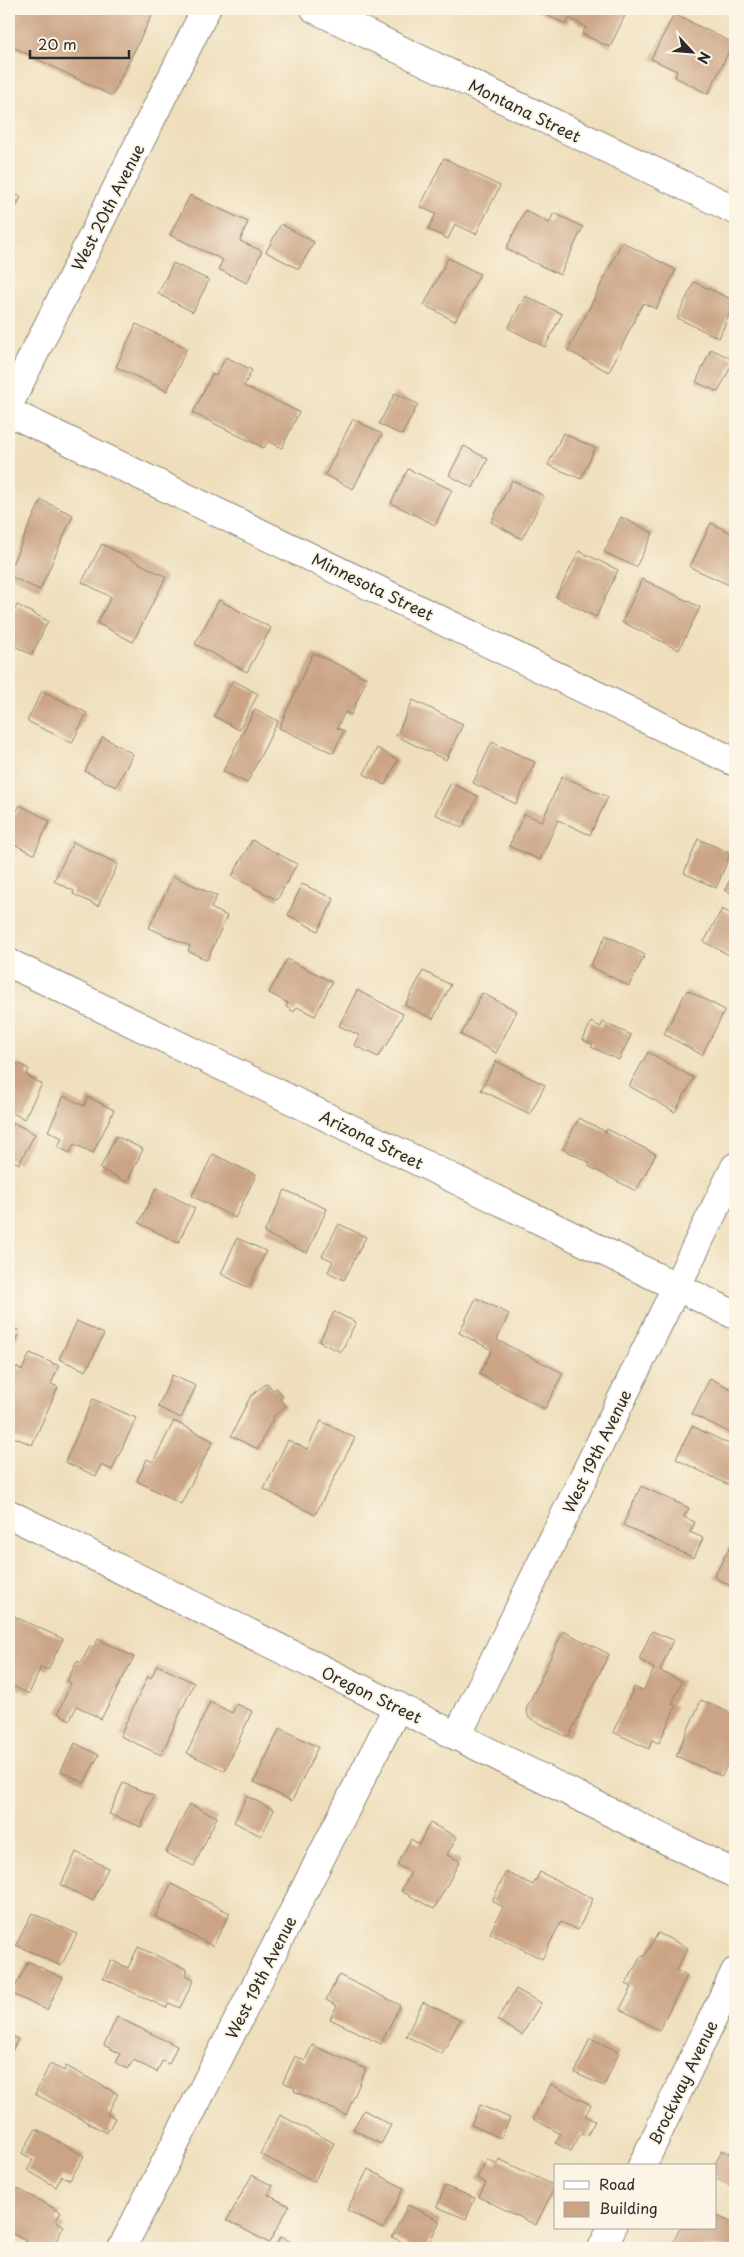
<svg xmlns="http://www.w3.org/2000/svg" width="744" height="2257" font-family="'Playpen Sans',sans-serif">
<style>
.building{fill:#caa485}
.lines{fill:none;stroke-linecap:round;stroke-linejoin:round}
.minor-casing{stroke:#8c8474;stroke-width:30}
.secondary-casing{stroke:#8c8474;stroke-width:30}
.minor{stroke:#fff;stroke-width:28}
.secondary{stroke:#fff;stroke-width:28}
.labels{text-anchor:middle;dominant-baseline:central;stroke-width:4;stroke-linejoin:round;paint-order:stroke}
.street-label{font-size:16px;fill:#2b2b2b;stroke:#fcf5e5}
</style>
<rect width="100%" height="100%" fill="#fcf5e5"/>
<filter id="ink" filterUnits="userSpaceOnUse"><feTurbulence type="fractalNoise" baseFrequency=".02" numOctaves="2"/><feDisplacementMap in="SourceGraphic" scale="10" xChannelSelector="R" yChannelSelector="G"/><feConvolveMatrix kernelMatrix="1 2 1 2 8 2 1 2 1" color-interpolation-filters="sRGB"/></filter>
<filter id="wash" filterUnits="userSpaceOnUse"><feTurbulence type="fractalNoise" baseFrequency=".0096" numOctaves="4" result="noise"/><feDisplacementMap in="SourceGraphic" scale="20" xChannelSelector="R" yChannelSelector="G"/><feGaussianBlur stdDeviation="1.12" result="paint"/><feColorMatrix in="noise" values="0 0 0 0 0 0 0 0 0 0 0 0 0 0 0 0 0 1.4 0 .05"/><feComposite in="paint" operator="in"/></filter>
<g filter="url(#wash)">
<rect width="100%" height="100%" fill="#eedebc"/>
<g id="blocks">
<!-- building -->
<g class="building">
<polygon points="9,9 155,9 112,96 9,45"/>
<polygon points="533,9 628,9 610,47 582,34 586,27 569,18 566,24"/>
<polygon points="674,14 733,43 708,94 675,77 677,71 651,59"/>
<polygon points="444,158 500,186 476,234 455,224 448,239 428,229 436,214 420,207"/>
<polygon points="9,191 21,197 9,222"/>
<polygon points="190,195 248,222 240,241 262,251 247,283 218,269 223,260 170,235"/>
<polygon points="525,210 549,223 554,213 583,227 560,275 506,249"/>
<polygon points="281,224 314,242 299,269 266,252"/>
<polygon points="622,242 676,270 656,309 643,303 609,372 568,351"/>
<polygon points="448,258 480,274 455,321 424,305"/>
<polygon points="173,263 209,280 193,312 158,294"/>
<polygon points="694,282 735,301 719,338 677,318"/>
<polygon points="525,296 562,314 545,347 508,328"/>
<polygon points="136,324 187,348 167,391 116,367"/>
<polygon points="711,349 734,360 718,392 696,382"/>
<polygon points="226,357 252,370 244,386 299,412 282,448 268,441 264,448 193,413 212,374 216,376"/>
<polygon points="395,393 418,404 402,435 379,424"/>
<polygon points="353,419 382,434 353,489 325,475"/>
<polygon points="563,433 595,448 581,479 548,465"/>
<polygon points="464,446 488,459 473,488 449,475"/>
<polygon points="408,469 452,490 435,525 391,503"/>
<polygon points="512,480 544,496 522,539 491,522"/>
<polygon points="41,500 73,515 40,590 9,576 9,571"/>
<polygon points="621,517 653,533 636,567 604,552"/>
<polygon points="711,523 735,535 735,572 729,585 690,567"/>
<polygon points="102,544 166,577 133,642 97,623 111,597 82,582"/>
<polygon points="579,551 618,570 596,617 556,597"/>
<polygon points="642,579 700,607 679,650 622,622"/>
<polygon points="219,600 271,628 247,672 195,644"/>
<polygon points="17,605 48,621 32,655 9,643 9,621"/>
<polygon points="313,653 367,678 351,715 345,712 337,728 344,731 333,753 279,728"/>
<polygon points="233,680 258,694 239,730 214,716"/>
<polygon points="42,691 87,713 72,743 27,721"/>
<polygon points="413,700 463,724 446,760 396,736"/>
<polygon points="255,709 278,721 247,783 223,771"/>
<polygon points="103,737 133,754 116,787 85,771"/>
<polygon points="492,742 535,762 516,804 473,783"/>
<polygon points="377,748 398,760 385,785 364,774"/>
<polygon points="562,776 608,797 590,835 558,820 540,860 509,846 524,814 542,821"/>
<polygon points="451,783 478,796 462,828 435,814"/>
<polygon points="20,805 50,821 34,854 9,842 9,826"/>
<polygon points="698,839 731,853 716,888 684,873"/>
<polygon points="252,840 297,864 277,900 232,876"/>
<polygon points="73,842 118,864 98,906 73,894 74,891 54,881"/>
<polygon points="735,869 735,895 725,890"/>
<polygon points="173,876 217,896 211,908 227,916 207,960 188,951 190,946 149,928"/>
<polygon points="302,884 334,899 318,931 288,915"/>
<polygon points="722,909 735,916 735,958 704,942"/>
<polygon points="606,935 645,955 629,986 590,966"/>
<polygon points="287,959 332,982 315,1016 297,1007 294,1012 286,1007 288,1003 269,993"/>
<polygon points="423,971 451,985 433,1019 405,1005"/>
<polygon points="357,990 403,1014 386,1047 385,1046 378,1057 354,1045 359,1035 339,1026"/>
<polygon points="687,990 725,1010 702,1055 664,1034"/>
<polygon points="482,993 517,1011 496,1053 461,1035"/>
<polygon points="591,1022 601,1027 603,1022 631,1035 619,1060 591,1047 593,1044 583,1040"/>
<polygon points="648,1052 694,1078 675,1112 629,1086"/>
<polygon points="496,1061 545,1085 530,1114 481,1090"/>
<polygon points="18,1063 29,1069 26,1075 42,1084 24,1119 9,1111 9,1069 13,1072"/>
<polygon points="64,1096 84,1106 88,1097 114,1110 93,1153 74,1144 70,1153 58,1147 62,1138 48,1131"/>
<polygon points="579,1118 606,1132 607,1129 656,1154 636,1191 588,1166 590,1163 563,1149"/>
<polygon points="14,1123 35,1134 19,1164 9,1158 9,1132"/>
<polygon points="116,1136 143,1149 127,1182 100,1169"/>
<polygon points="213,1154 256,1175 235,1218 192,1196"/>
<polygon points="156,1188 195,1208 178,1243 139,1223"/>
<polygon points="285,1190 327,1209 307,1253 264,1233"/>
<polygon points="339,1224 366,1237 344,1280 328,1272 333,1261 322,1256"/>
<polygon points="237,1238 266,1251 249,1288 221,1274"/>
<polygon points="476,1298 509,1314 497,1340 563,1373 545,1409 479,1374 492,1350 459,1333"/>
<polygon points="334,1312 356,1322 341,1352 319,1342"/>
<polygon points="77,1321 104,1334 86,1371 59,1359"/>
<polygon points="9,1326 20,1331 9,1354"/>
<polygon points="30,1353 59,1366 51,1384 58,1387 32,1445 9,1435 9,1383 16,1367 22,1370"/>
<polygon points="172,1375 196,1386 181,1418 158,1407"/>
<polygon points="710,1378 735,1391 735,1435 692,1414"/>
<polygon points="267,1383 273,1390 277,1388 283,1396 280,1399 286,1406 274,1416 258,1449 231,1436 250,1397"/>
<polygon points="93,1399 136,1418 112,1470 101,1465 96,1476 65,1462"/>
<polygon points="174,1421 213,1441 181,1504 137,1481 147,1459 153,1462"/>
<polygon points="321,1421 355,1438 315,1515 264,1489 288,1440 307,1449"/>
<polygon points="692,1426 735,1447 735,1488 676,1459"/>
<polygon points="641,1486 689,1508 684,1517 695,1522 690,1532 703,1538 694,1558 623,1525"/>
<polygon points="730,1546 735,1549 735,1588 714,1577"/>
<polygon points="9,1614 63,1639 48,1670 41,1667 29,1694 9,1684 10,1662 9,1661"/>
<polygon points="563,1631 609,1654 569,1736 565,1736 529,1718 526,1709"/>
<polygon points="652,1631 673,1640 660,1671 682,1681 672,1704 676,1706 659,1743 652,1740 649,1749 613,1732 634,1687 643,1691 654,1669 639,1659"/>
<polygon points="98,1639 134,1657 101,1719 77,1706 70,1720 58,1713 71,1683 67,1681 77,1661 81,1663 90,1646 94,1647"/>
<polygon points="157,1665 194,1683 161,1755 120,1736 148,1676 151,1678"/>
<polygon points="701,1700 735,1715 735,1748 722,1776 676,1756"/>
<polygon points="210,1702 232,1713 237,1704 252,1711 225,1771 187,1753"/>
<polygon points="280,1728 318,1747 292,1801 254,1782"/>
<polygon points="75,1743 99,1755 84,1783 61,1771"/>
<polygon points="123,1783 154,1796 141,1827 109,1814"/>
<polygon points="247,1796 274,1810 261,1836 234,1822"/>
<polygon points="189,1804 217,1817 194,1866 166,1853"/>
<polygon points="430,1823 457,1837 447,1855 460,1861 434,1909 401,1891 411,1872 397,1865 411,1839 419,1844"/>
<polygon points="76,1852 108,1868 93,1901 61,1885"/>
<polygon points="506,1872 533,1885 540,1872 593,1899 578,1930 561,1922 542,1959 490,1933 503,1907 492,1901"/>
<polygon points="171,1884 230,1913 213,1946 155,1917"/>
<polygon points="32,1913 77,1934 61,1966 16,1945"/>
<polygon points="658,1933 688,1948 676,1970 687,1976 659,2030 620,2009 632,1987 626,1984 641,1956 644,1957"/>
<polygon points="138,1947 188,1970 185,1975 194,1979 180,2008 169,2003 166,2008 103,1978 111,1960 128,1968"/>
<polygon points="28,1961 63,1978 47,2010 12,1994"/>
<polygon points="339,1975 400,2005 381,2044 330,2019 337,2006 326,2000"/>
<polygon points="516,1989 541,2003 522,2035 497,2020"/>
<polygon points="423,2002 460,2020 442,2054 406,2036"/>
<polygon points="117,2017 177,2046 169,2064 162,2061 157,2072 133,2060 128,2069 116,2063 120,2054 104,2045"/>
<polygon points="9,2034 18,2039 9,2057 11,2058 9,2064"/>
<polygon points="590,2038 619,2052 604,2086 575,2073"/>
<polygon points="312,2045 366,2069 346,2115 294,2091 295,2088 283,2082 295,2056 305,2061"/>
<polygon points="50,2064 64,2071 66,2066 118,2094 107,2114 115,2118 107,2133 35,2094"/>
<polygon points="551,2084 591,2105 585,2116 595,2121 587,2136 581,2133 571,2151 555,2143 561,2134 533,2119"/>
<polygon points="480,2105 510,2118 501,2138 471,2125"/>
<polygon points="364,2110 391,2125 381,2144 353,2129"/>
<polygon points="280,2115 334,2143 314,2182 260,2154"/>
<polygon points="36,2129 84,2156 70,2180 62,2176 56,2187 27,2170 33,2160 22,2153"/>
<polygon points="735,2144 735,2188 715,2178 715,2166 714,2166 722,2150 730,2154"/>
<polygon points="487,2159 497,2164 499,2159 555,2186 536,2225 479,2197 486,2183 477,2178"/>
<polygon points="368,2169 404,2188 383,2229 347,2210"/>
<polygon points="252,2175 273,2186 268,2195 289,2206 269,2243 227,2220"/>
<polygon points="9,2184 61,2212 56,2221 64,2226 52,2248 39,2248 9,2232"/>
<polygon points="445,2186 475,2198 466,2219 437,2207"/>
<polygon points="408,2205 440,2221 426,2248 414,2248 392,2237"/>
<polygon points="715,2215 735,2224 731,2233 735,2235 735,2248 671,2247 680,2228 715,2228"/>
<polygon points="280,2237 304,2248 275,2248"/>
</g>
</g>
</g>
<g filter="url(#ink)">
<use href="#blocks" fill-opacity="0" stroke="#8c8474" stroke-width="1"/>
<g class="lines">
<!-- minor casing -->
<g class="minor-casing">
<g id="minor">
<polyline points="315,9 735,210"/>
<polyline points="9,412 735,762"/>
<polyline points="9,963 735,1315"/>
<polyline points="457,1736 735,1167"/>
<polyline points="642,2166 735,1972"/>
<polyline points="122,2248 398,1706"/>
<polyline points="602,2248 612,2228"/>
</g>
</g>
<!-- secondary casing -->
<g class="secondary-casing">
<g id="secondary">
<polyline points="9,404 206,9"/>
<polyline points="9,1514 735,1874"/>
</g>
</g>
<!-- minor -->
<use href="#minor" class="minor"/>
<!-- secondary -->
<use href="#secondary" class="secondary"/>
</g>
</g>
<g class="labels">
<!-- street labels -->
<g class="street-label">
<text transform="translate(525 110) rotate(26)">Montana Street</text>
<text transform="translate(107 207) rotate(-63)">West 20th Avenue</text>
<text transform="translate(373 586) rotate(26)">Minnesota Street</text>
<text transform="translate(372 1139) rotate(26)">Arizona Street</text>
<text transform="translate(596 1451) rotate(-64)">West 19th Avenue</text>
<text transform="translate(372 1694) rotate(26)">Oregon Street</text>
<text transform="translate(260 1977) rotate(-63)">West 19th Avenue</text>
<text transform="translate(682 2082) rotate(-64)">Brockway Avenue</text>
</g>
</g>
<!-- margin -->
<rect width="744" height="2257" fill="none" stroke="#fcf5e5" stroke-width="30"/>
<!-- legend -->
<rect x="554" y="2164" width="162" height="65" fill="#fcf5e5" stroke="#a8a49b"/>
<rect x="564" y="2181" width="25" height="8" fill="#ffffff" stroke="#a8a49b"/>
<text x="599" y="2190" font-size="15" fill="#2b2b2b">Road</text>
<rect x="564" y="2202" width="25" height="15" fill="#caa485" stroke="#a8a49b"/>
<text x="599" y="2214" font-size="15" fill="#2b2b2b">Building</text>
<!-- north arrow -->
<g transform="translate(692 52) rotate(116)" stroke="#fcf5e5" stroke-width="4" paint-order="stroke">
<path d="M0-4L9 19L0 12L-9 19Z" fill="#2b2b2b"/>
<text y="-8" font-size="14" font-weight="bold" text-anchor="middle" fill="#2b2b2b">N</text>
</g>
<!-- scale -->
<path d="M30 50v8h99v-8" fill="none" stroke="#2b2b2b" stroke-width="2.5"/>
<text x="38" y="50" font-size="15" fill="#2b2b2b" stroke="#fcf5e5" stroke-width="4" paint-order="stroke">20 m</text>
</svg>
